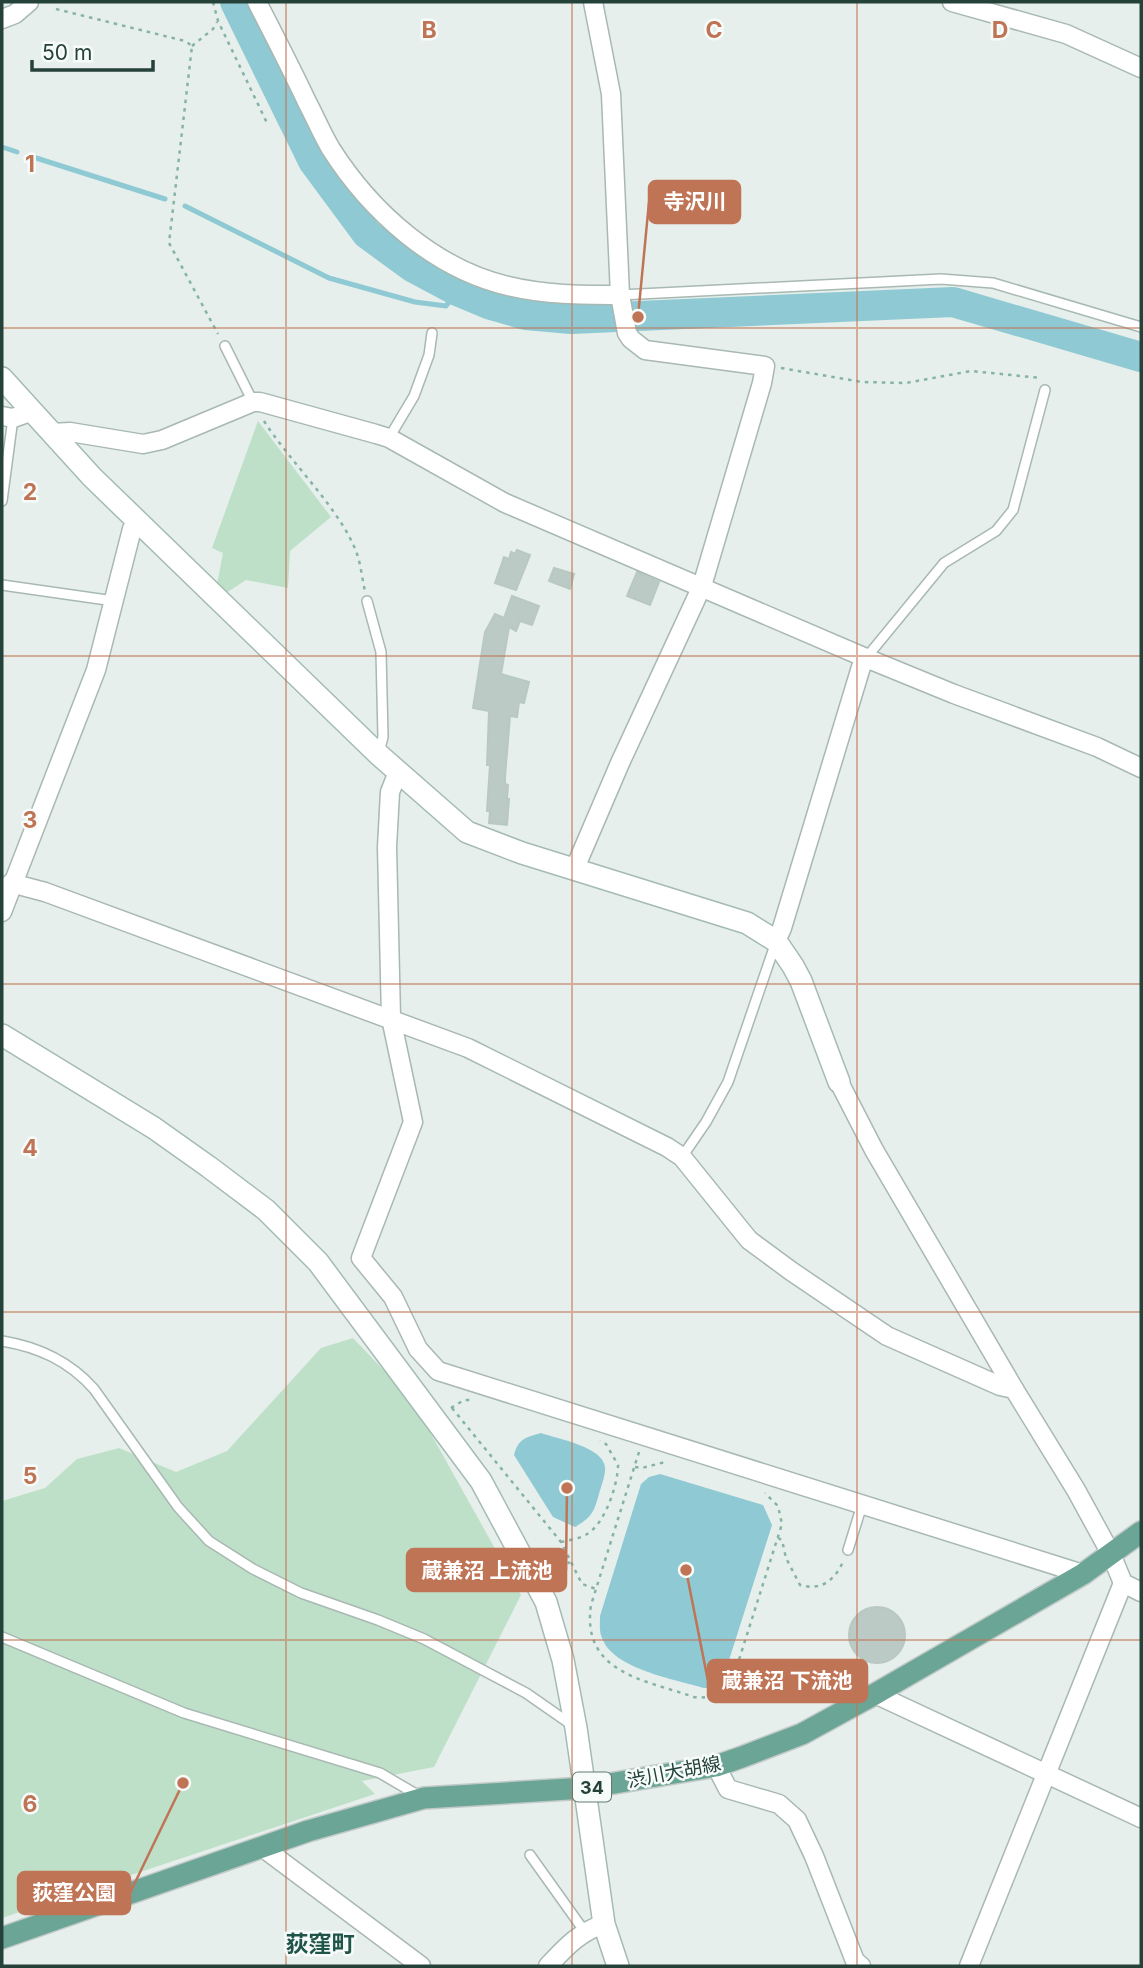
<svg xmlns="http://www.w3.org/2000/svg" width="1143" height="1968" font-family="Inter,'Noto Sans JP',sans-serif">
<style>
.green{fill:#bfe0c8}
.water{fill:#8ec9d4}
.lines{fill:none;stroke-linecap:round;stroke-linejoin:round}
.stream{stroke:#8ec9d4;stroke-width:5}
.river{stroke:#8ec9d4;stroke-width:30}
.building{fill:#bbcac4;stroke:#b8c9c2;stroke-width:2}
.lane-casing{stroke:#a8b8b2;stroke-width:12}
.street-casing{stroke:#a8b8b2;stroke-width:21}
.secondary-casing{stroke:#a4bbb3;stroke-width:24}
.primary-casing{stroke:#c2cac8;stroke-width:24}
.path{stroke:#86b3a5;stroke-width:2.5;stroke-dasharray:3.5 5;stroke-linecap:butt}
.lane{stroke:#fff;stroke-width:9}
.street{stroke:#fff;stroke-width:18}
.secondary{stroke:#fff;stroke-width:21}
.primary{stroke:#6aa596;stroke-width:21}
.grid{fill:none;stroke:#c07456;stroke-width:2;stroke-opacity:0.55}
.labels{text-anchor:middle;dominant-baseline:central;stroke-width:5;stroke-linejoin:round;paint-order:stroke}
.shield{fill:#f7fbf9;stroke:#637a73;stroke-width:2}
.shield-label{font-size:18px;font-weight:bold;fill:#24423a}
.street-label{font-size:19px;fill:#24423a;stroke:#f7fbf9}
.quarter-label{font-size:23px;font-weight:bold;fill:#1f5548;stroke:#f7fbf9}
.grid-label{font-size:23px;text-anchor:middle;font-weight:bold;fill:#c07456;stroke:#f7fbf9;stroke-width:5;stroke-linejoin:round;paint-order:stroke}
.leader{fill:none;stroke:#c07456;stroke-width:2.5}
.callout-dot{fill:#c07456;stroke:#f7fbf9;stroke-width:2.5}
.callout{fill:#c07456;stroke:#c07456;stroke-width:2.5}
.callout-label{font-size:21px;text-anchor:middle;font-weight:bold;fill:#fff}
</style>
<rect width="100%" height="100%" fill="#e6efeb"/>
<!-- green -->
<g class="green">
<polygon points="258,421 331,517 290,551 288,588 246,580 226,593 217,584 223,553 212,548"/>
<polygon points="353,1338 412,1400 521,1595 434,1767 362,1781 375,1794 2,1918 2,1501 45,1488 77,1459 119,1448 176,1472 227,1451 321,1348"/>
</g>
<!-- water -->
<g class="water">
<path d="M541 1433C558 1439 603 1447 605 1467 606 1475 601 1486 599 1494 594 1512 592 1517 575 1527L553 1517 514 1455C518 1439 526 1437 541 1433Z"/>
<path d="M660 1474 763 1505 772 1525 723 1679 713 1688H704C674 1679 613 1669 602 1638 599 1632 600 1623 600 1616L641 1484 649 1477Z"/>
</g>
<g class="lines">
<!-- stream -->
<g class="stream">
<polyline points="2,147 17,152"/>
<polyline points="33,157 165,199"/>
<polyline points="185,206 329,278 415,302 446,306 457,291"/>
</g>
<!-- river -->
<polyline class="river" points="235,2 313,161 367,234 412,267 457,291 488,304 526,315 571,319 953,302 1141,357"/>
</g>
<!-- building -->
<g class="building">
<polygon points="517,550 530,555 516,590 495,583 504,557 509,559 511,552 515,554"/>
<polygon points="554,568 574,574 570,589 549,581"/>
<polygon points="637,572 659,582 650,605 627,596"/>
<polygon points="512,596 539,606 532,625 520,621 516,631 509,627 501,674 529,682 524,703 519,702 517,717 510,716 505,777 505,784 508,785 507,799 509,799 507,825 489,823 490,811 487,811 490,765 487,765 489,711 473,708 485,632 495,614 504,618"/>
<circle cx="877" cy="1635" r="28"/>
</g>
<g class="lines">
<!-- lane casing -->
<g class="lane-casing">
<g id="lane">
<polyline points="620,295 941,279 993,283 1141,327"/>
<polyline points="225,346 253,402"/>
<polyline points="389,438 414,396 429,355 432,333"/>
<polyline points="2,501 13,418"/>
<polyline points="2,585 114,601"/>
<polyline points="367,601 381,652 383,737 379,752"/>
<polyline points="866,658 944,563 996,531 1013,510 1045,390"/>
<polyline points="682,1157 706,1122 728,1082 776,942"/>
<path d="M2 1341C39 1347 69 1361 94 1389L178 1507 209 1541 253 1569 301 1593 378 1620 424 1639 526 1693 572 1725"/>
<polyline points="848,1550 862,1505"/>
<polyline points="2,1637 184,1713 380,1773 421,1797"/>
<polyline points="530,1855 585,1932"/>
</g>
</g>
<!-- street casing -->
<g class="street-casing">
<g id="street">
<path d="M257 2C274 35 291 68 307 102 315 117 322 134 331 149 371 212 435 269 508 286 545 295 582 295 620 295"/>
<polyline points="952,2 1066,34 1141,68"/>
<polyline points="2,19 15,14 29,2"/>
<polyline points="2,416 13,418 30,412"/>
<polyline points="51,433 70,432 143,444 162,440 253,402 260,402 376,434 389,438 505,503 866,658 954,694 1097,747 1141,768"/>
<polyline points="398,772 390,792 387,847 391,1018 413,1122 361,1258 393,1297 418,1349 438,1371 1083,1574"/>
<polyline points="575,868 620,763 702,586 762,383 765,366 645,350 631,339 627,333 620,295 611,94 593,2"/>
<polyline points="11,883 45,892 468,1048 667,1147 682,1157 749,1240 791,1271 887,1336 1000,1386 1014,1389"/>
<polyline points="2,912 96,670 132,529 138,521"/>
<polyline points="776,941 782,928 861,667 866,658"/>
<polyline points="839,1082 874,1150 1014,1389 1076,1490 1111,1554 1123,1583 1141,1592"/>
<polyline points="875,1694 1141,1818"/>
<polyline points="716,1766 728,1789 779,1804 797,1820 814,1856 855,1961 861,1966"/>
<polyline points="262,1847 421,1966"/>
<path d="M548 1966C565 1948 579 1932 604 1924"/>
<polyline points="969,1966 1123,1583"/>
</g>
</g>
<!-- secondary casing -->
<g class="secondary-casing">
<g id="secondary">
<polyline points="2,378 92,477 378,754 467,832 522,853 747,923 776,941 793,966 801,981 839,1082"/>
<polyline points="2,1035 154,1128 209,1167 266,1210 318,1262 481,1481 546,1602 563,1660 576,1728 604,1924 618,1966"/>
</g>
</g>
<!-- primary casing -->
<g class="primary-casing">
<polyline id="primary" points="2,1938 308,1831 424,1798 585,1788 716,1766 742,1757 802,1734 875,1694 1083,1574 1141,1532"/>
</g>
<!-- path -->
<g class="path">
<polyline points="213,2 218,21 267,123"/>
<polyline points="56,9 185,41 192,46 169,243 218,334"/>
<polyline points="192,46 213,29 217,22"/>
<polyline points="781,368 862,382 906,383 971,371 1041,378"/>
<path d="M264 421C290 462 342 511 357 554 361 565 362 579 365 591"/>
<polyline points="451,1408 464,1400 470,1400"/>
<polyline points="452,1408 561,1542 582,1584 596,1589"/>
<path d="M639 1452 591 1605C581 1673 645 1680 694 1697 709 1699 719 1695 731 1685L782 1524 778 1506 765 1493"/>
<polyline points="635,1467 642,1468 665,1462"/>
<path d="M778 1538 782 1540 786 1558 800 1585C821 1591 834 1581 843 1562"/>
<path d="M561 1542C569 1540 580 1539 587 1534 605 1524 618 1484 618 1465L606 1444 600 1441"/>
<polyline points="553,1572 570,1562"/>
</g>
<!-- lane -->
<use href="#lane" class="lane"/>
<!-- street -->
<use href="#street" class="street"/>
<!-- secondary -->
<use href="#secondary" class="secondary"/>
<!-- primary -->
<use href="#primary" class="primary"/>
</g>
<!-- grid -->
<path class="grid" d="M286 2V1966M572 2V1966M857 2V1966M2 328H1141M2 656H1141M2 984H1141M2 1312H1141M2 1640H1141"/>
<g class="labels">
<!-- shield labels -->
<rect class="shield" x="573" y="1772.5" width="38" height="29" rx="5"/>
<g class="shield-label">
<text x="592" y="1787">34</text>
</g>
<!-- street labels -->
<g class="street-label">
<text transform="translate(674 1772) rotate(-11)">渋川大胡線</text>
</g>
<!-- quarter labels -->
<g class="quarter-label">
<text x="320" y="1944">荻窪町</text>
</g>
</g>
<g class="grid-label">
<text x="429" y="38">B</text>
<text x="714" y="38">C</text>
<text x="1000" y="38">D</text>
<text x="30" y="172">1</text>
<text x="30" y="500">2</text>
<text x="30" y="828">3</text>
<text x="30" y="1156">4</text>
<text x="30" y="1484">5</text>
<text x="30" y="1812">6</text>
</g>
<!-- callouts -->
<path class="leader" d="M638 317L649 202M567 1488L566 1570M686 1570L708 1681M183 1783L130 1893"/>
<g class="callout-dot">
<circle cx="638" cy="317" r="7"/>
<circle cx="567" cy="1488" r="7"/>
<circle cx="686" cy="1570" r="7"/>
<circle cx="183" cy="1783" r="7"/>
</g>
<g class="callout">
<rect x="649" y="181" width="91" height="42" rx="7"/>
<rect x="407" y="1549" width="159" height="42" rx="7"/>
<rect x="708" y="1660" width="159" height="42" rx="7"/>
<rect x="18" y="1872" width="112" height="42" rx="7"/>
</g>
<g class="callout-label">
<text x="695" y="209">寺沢川</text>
<text x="487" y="1578">蔵兼沼 上流池</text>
<text x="787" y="1688">蔵兼沼 下流池</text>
<text x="74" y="1900">荻窪公園</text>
</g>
<!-- border -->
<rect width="1143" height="1968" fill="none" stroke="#24423a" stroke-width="7"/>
<!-- scale -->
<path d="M32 60v10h121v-10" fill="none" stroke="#24423a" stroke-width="3.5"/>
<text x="42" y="60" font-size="21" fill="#24423a" stroke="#f7fbf9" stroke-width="5" paint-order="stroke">50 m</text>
</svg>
